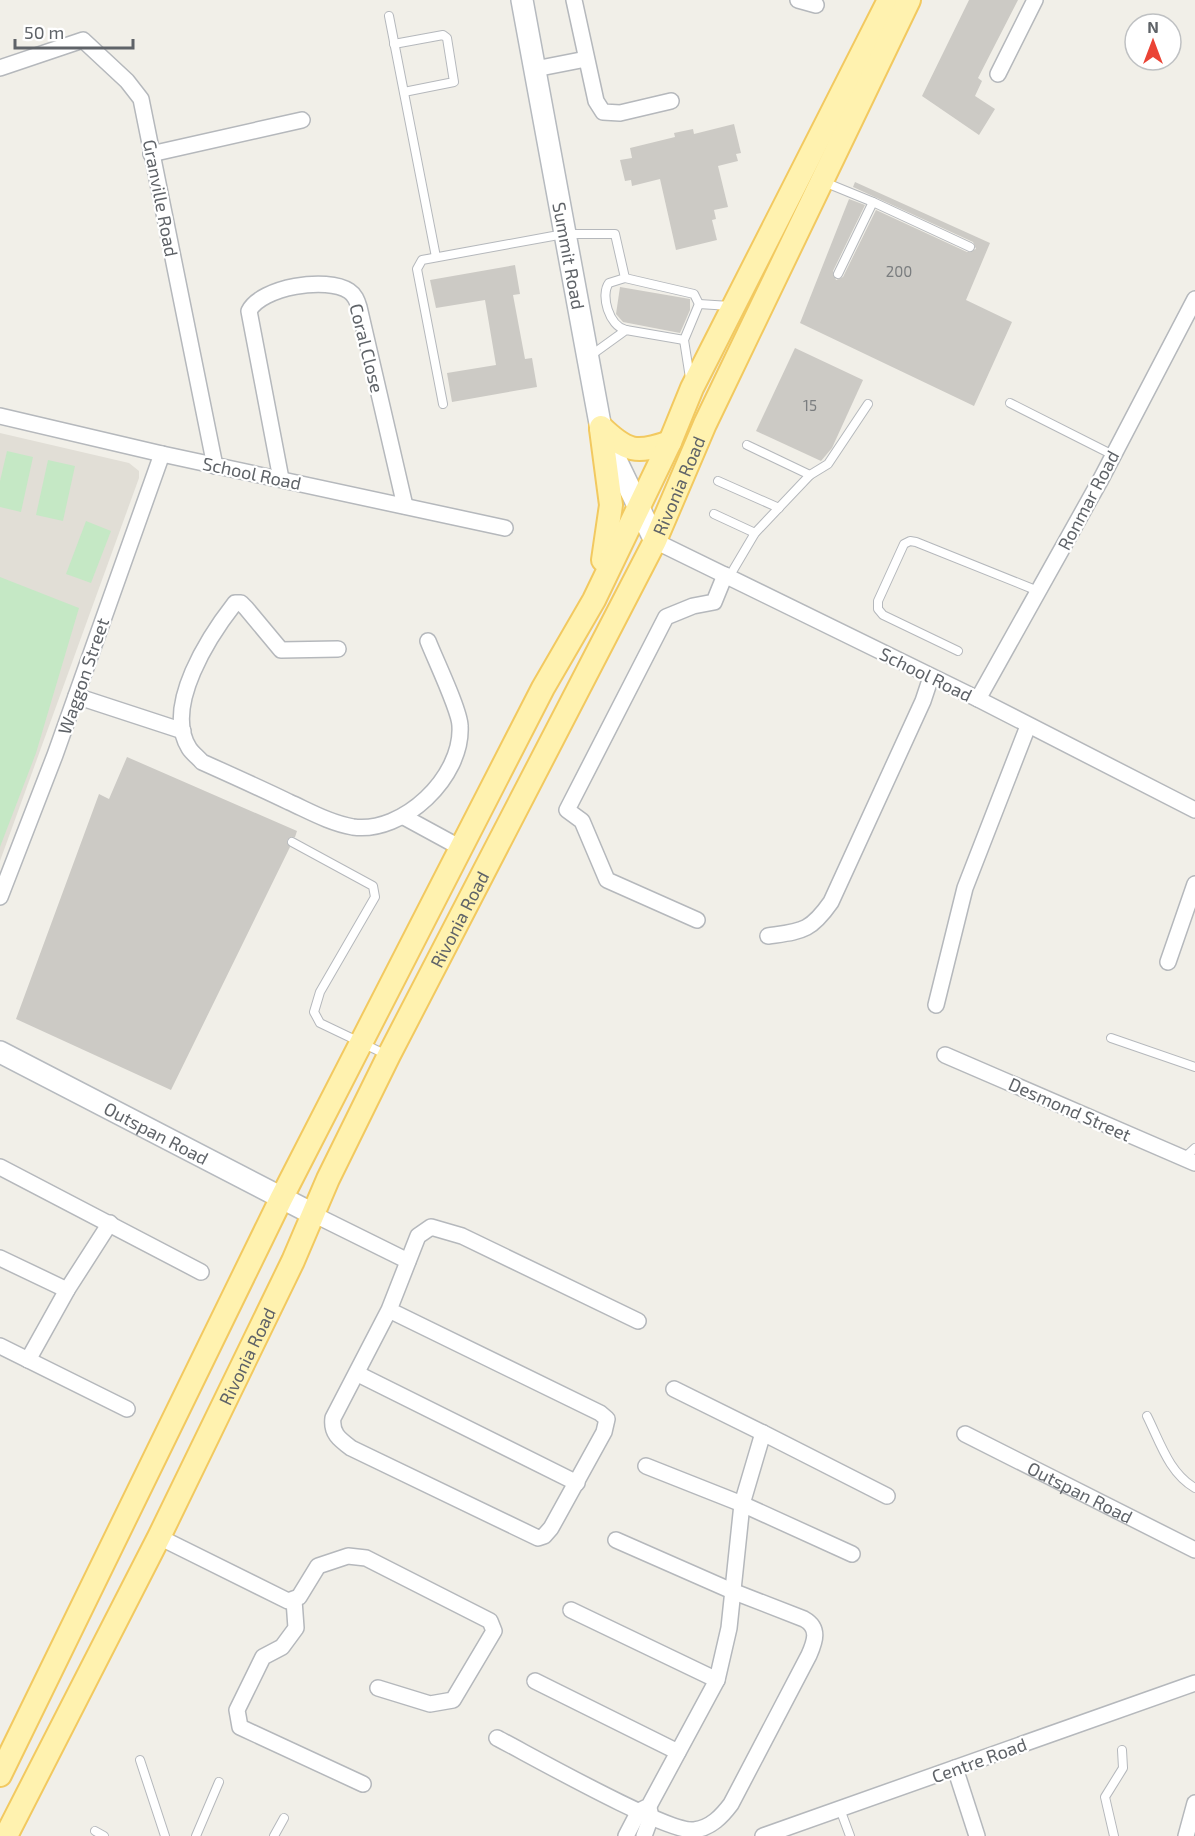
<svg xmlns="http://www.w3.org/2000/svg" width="1195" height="1836" font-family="'Exo 2',sans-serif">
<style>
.education{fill:#e1ded6}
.green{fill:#c5e8c5}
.building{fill:#cccac5}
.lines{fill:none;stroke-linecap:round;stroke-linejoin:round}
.lane-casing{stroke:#b5b8bc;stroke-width:10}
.street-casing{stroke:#b5b8bc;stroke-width:18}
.secondary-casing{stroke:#b6babf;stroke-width:24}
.primary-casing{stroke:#f2c960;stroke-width:26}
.lane{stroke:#fff;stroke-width:8}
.street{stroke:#fff;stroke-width:15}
.secondary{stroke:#fff;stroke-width:21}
.primary{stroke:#fff2af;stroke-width:22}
.labels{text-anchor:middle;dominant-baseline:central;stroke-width:4.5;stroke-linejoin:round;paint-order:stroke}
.number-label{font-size:15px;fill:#7a7d7f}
.street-label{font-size:18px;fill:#5f6368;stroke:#fff}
</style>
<rect width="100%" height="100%" fill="#f1efe8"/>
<!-- education -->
<polygon class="education" points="0,433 129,463 139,471 139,478 0,861"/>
<!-- green -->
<g class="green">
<polygon points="7,451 33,457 21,512 0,507 0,481"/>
<polygon points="48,460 75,466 63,521 36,515"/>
<polygon points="86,521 111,531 91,583 66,574"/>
<polygon points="0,577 79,608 36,753 0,847"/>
</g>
<!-- building -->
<g class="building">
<polygon points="969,0 1018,0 978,78 982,81 975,96 995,109 979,135 922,96"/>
<polygon points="734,124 741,153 736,154 738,161 718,166 728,207 714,210 716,219 712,220 717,240 676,250 660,179 632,186 631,180 625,181 620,160 632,158 630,148 675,137 674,133 693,129 694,134"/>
<polygon points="855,182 990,243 966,300 1012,322 974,406 800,323 849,199 865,205 833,271 836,280 843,277 876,210 967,252 976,249 973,242 853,187"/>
<polygon points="515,265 520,294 513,295 525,359 532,358 537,387 452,402 447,373 496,365 485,300 436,308 430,280"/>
<polygon points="620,287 690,299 690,310 680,333 623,322 616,314"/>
<polygon points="795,348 863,380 832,448 821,461 756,431"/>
<polygon points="127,757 297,831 295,837 287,840 290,847 171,1090 16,1019 99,794 109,799"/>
</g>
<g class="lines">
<!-- lane casing -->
<g class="lane-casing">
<g id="lane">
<polyline points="389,16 436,257"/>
<polyline points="394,44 443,35 447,38 454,82 404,92"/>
<polyline points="824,182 873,202 970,247"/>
<polyline points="838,274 873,202"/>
<polyline points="625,278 694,294 699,304"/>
<polyline points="590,356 626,330 684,340"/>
<polyline points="690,378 684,340 699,304 730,306"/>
<polyline points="1010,403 1113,455"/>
<path d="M443 404 417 269 422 260 564 234H615L625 278 609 283C600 295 609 326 626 330"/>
<polyline points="747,445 810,475"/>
<polyline points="718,481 779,508"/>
<polyline points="714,514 755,533"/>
<polyline points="729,577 755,533 810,475 828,464 868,404"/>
<polyline points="958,651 883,615 878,609 878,601 904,544 910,541 916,542 1038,591"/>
<polyline points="292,842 373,886 375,897 320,992 314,1012 320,1023 387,1055"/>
<polyline points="1111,1038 1195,1067"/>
<polyline points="1184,1158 1195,1148"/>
<path d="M1147 1416C1160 1442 1169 1473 1195 1488"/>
<polyline points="140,1760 165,1836"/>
<polyline points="840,1809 850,1836"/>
<polyline points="95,1831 104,1836"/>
<polyline points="196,1836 219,1782"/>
<polyline points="274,1836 284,1818"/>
<polyline points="1114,1836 1105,1797 1123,1768 1122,1750"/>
</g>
</g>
<!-- street casing -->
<g class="street-casing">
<g id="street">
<polyline points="574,0 596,101 603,112 620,113 671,101"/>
<polyline points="798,0 816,5"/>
<polyline points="0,68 83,40 127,81 141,99 215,466"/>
<polyline points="535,69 586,59"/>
<polyline points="998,74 1035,0"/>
<polyline points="151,154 302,120"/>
<polyline points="0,416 162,454 505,528"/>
<path d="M281 479 249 311C261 287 327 276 349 291 355 295 357 300 359 307L405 506"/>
<polyline points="655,541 978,699 1195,810"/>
<path d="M338 649 281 650 246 608 241 603H235C210 635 163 706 189 748 192 753 198 757 202 762 231 775 260 788 289 802 309 811 330 823 353 827 403 834 463 777 460 726 460 711 435 659 428 641"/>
<polyline points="76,696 183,731"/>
<polyline points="978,699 1101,479 1195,299"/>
<polyline points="404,817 461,848"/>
<polyline points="0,897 55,755 162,454"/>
<polyline points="697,920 607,880 582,821 567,810 666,617 693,606 714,602 725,575"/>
<path d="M768 936C802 931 810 932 831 902L923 701 931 677"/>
<polyline points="1168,962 1195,884"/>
<polyline points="936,1005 965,888 1028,726"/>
<polyline points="945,1055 1195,1163"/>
<polyline points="0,1167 201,1272"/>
<polyline points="313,1214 408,1261"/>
<polyline points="0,1258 67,1290 110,1223"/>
<path d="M389 1310 600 1413 607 1419 604 1432 551 1528 544 1536 538 1538 351 1448C339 1439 331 1433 333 1418L389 1310 418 1236 431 1227 462 1236 638 1321"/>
<polyline points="0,1346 127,1409"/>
<polyline points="28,1360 67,1290"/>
<polyline points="358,1374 577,1483"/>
<polyline points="674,1389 763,1433"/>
<path id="s1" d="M965 1434 1195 1550"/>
<polyline points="646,1466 742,1504 852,1554"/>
<polyline points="159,1537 288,1601 299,1597 318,1566 348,1556 366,1558 490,1621 494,1631 453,1700 430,1704 378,1688"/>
<polyline points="294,1600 296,1628 282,1647 263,1657 237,1710 240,1727 363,1784"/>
<polyline points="571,1610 717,1680"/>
<polyline points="535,1681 678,1752"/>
<path d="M497 1738C530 1755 667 1833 694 1830 711 1828 722 1816 731 1804L809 1655C815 1641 820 1628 804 1619L732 1591 616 1540"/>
<polyline points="955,1768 977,1836"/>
<polyline points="626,1836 639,1811 649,1806 717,1680 729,1628 742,1504 763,1433 887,1496"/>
<polyline points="644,1836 651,1817 649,1808"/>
<polyline points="763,1836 1195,1683"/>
<polyline points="1186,1836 1195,1803"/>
</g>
</g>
<!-- secondary casing -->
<g class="secondary-casing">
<g id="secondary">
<path id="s2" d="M522 0 601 429 655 541"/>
<path id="s3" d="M0 1052 313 1214"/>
</g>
</g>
<!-- primary casing -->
<g class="primary-casing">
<g id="primary">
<path d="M601 427C627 452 636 454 670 442"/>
<polyline points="601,429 611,505 603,560"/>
<polyline points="0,1775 281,1199 543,688 594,600 670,442 692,388 889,0"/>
<path id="s4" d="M6 1836 159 1537 293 1261 328 1179 389 1055 655 541 705 424 909 0"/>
</g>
</g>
<!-- lane -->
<use href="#lane" class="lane"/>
<!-- street -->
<use href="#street" class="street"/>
<!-- secondary -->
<use href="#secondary" class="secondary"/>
<!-- primary -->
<use href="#primary" class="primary"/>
</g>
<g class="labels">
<!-- number labels -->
<g class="number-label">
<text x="899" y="271">200</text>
<text x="810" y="405">15</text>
</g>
<!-- street labels -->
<g class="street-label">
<text transform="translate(161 198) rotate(79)">Granville Road</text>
<text stroke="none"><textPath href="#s2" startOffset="260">Summit Road</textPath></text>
<text transform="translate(367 348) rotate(76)">Coral Close</text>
<text transform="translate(252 473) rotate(12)">School Road</text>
<text stroke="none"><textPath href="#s4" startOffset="1509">Rivonia Road</textPath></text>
<text transform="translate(1088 500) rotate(-62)">Ronmar Road</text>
<text transform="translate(926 674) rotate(26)">School Road</text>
<text transform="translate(83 676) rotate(-71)">Waggon Street</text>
<text stroke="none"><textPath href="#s4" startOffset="1023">Rivonia Road</textPath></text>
<text transform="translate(1070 1109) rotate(24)">Desmond Street</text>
<text stroke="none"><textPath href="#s3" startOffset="176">Outspan Road</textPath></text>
<text stroke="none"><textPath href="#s4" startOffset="537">Rivonia Road</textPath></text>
<text stroke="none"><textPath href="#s1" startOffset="129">Outspan Road</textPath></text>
<text transform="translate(979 1760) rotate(-20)">Centre Road</text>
</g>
</g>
<!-- north arrow -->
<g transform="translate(1153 42)"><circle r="28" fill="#ffffff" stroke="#bfc1c3" stroke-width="1.5"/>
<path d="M0-4.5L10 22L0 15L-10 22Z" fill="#ea4335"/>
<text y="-9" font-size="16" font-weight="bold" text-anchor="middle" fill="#5f6368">N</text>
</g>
<!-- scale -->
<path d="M15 39v9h118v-9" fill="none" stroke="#5f6368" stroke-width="3"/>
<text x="24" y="39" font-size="18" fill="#5f6368" stroke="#ffffff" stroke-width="4.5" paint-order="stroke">50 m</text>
</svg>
